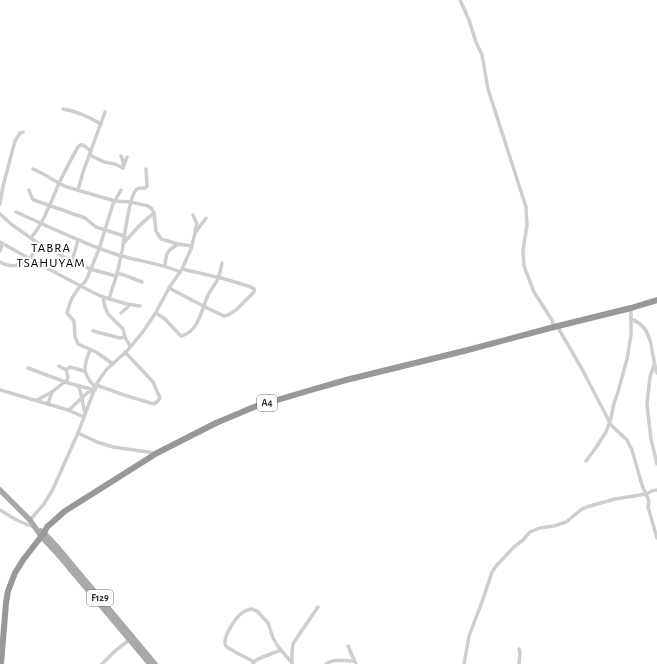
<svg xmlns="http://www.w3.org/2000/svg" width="657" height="664" font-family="'Alegreya Sans',sans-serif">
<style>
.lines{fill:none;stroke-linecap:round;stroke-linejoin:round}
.street{stroke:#cecece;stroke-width:3.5}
.primary{stroke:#a9a9a9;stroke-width:5.5}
.highway{stroke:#989898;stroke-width:6}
.labels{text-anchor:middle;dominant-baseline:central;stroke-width:4;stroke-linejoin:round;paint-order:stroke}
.shield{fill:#fff;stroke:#6f6f6f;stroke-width:1}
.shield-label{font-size:10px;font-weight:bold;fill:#313131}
.quarter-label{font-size:13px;letter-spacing:1px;fill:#000;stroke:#fff}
</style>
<rect width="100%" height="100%" fill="#fff"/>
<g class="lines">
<!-- street -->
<g class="street">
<polyline points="460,0 469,20 476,42 482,55 488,89 526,207 527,225 523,250 524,266 534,292 552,320 554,327"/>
<path d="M63 109C77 111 89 117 101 124"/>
<polyline points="90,155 104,162 115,164 123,168"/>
<polyline points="121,156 123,161 123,168 127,157"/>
<path d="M33 169C45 174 55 182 67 187L115 201 131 202 148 206 152 209 154 213 156 231 161 239 178 244 192 246"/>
<polyline points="29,190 32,198 34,200 85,218 96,227 124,236"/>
<polyline points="78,190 83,172 105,112"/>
<polyline points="0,204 3,186 15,141 20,133 23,132"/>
<path d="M16 212C48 226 79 242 112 253 134 261 158 262 180 272"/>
<polyline points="0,214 11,224 35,241 66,258 90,269 116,276"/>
<polyline points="193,215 197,224 195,231"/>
<path d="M31 238C44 222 51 202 59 183 65 171 71 159 78 147L80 145H83L91 151"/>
<polyline points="0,242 41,265 92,292 103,297 127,304 140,306"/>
<path d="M124 243C133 232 142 222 154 213"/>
<polyline points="0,251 2,244"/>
<polyline points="30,259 39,243"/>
<polyline points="72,261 78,240"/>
<path d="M0 262C10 268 22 266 31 260"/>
<path d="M165 266C166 253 166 252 178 244"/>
<polyline points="117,273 124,275 142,282"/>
<polyline points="169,288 209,309 224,316 228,315 236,310 254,292 254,289 251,287 225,279 182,269"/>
<polyline points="103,297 105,307 108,314 123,329 125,337 130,346"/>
<path d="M109 299C113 286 118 273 120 260 121 255 123 249 123 244 125 234 129 197 136 190 138 187 141 188 145 188L147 186 146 169"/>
<polyline points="121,313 127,308 129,304"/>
<path d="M156 313 165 319 179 334 181 336C199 332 202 308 208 295 211 289 216 284 218 278 220 274 221 268 222 263"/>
<path d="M631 319C634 320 637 322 640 324 654 335 651 357 657 373"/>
<polyline points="557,326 582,369 609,421 611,425 627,440 632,450 642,485 649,501 648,507 657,538"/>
<polyline points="93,331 120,338 125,337"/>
<path d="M90 350C83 367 82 374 96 388"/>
<polyline points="113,364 96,352 78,344 75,337 74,321 67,313 69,306 72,298 80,286 85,282 88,276 99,249 113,204 121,190"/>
<polyline points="654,365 650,377 647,404 651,439 657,464"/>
<polyline points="59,366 66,370 70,367 84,371"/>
<polyline points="28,368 68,383 95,390"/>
<polyline points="96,385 127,396 154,404 158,401 160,398 153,382 125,352"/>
<path d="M78 386C83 395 82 404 85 413"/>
<polyline points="0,390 68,410 84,417"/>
<polyline points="37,400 52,392"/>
<polyline points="48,404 52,392 67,380 68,377 66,370"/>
<polyline points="69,410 87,393 94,390"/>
<polyline points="78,433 97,442 113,447 155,453"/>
<polyline points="586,461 597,446 606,432 611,418 614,403 618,392 627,359 631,335 631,308"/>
<path d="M0 510C11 517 22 524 35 527"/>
<polyline points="30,520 44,504 52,491 78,433 96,385 101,377 107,369 127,351 142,333 155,314 169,288 182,269 186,260 191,249 195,233 206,218"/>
<polyline points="348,646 356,664"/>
<path d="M254 662C249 659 228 649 226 646 221 639 236 617 242 613 244 611 248 610 251 609L257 611 268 623 273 638 277 645 281 650 292 663V664"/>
<polyline points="253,663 258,659 281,650"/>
<polyline points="292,663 292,651 293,644 296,639 318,607"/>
<polyline points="102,664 115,651 129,640"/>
<path d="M326 664C334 658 345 661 354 661"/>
<polyline points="464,664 469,636 483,599 492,572 497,565 514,547 523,540 530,532 540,528 554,526 566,522 582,509 590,506 615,499 646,494 652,491 657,490"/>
<polyline points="519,664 520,653 519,649"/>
</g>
<!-- primary -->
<g class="primary">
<polyline points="0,490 30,520 41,536 56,552 150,664"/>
<polyline points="41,531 44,533 58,548 155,664"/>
</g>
<!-- highway -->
<polyline class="highway" points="1,664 6,603 8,591 15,573 23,560 44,533 47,527 65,511 157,453 216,423 254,407 311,390 346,380 464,351 554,327 631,308 657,300"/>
</g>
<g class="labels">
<!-- shield labels -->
<g class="shield">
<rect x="257" y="395" width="20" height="16" rx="3"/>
<rect x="87" y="590" width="26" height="16" rx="3"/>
</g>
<g class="shield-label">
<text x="267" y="403">A4</text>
<text x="100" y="598">F129</text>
</g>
<!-- quarter labels -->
<g class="quarter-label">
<text x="51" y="248">TABRA<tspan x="51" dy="15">TSAHUYAM</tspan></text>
</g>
</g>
</svg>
